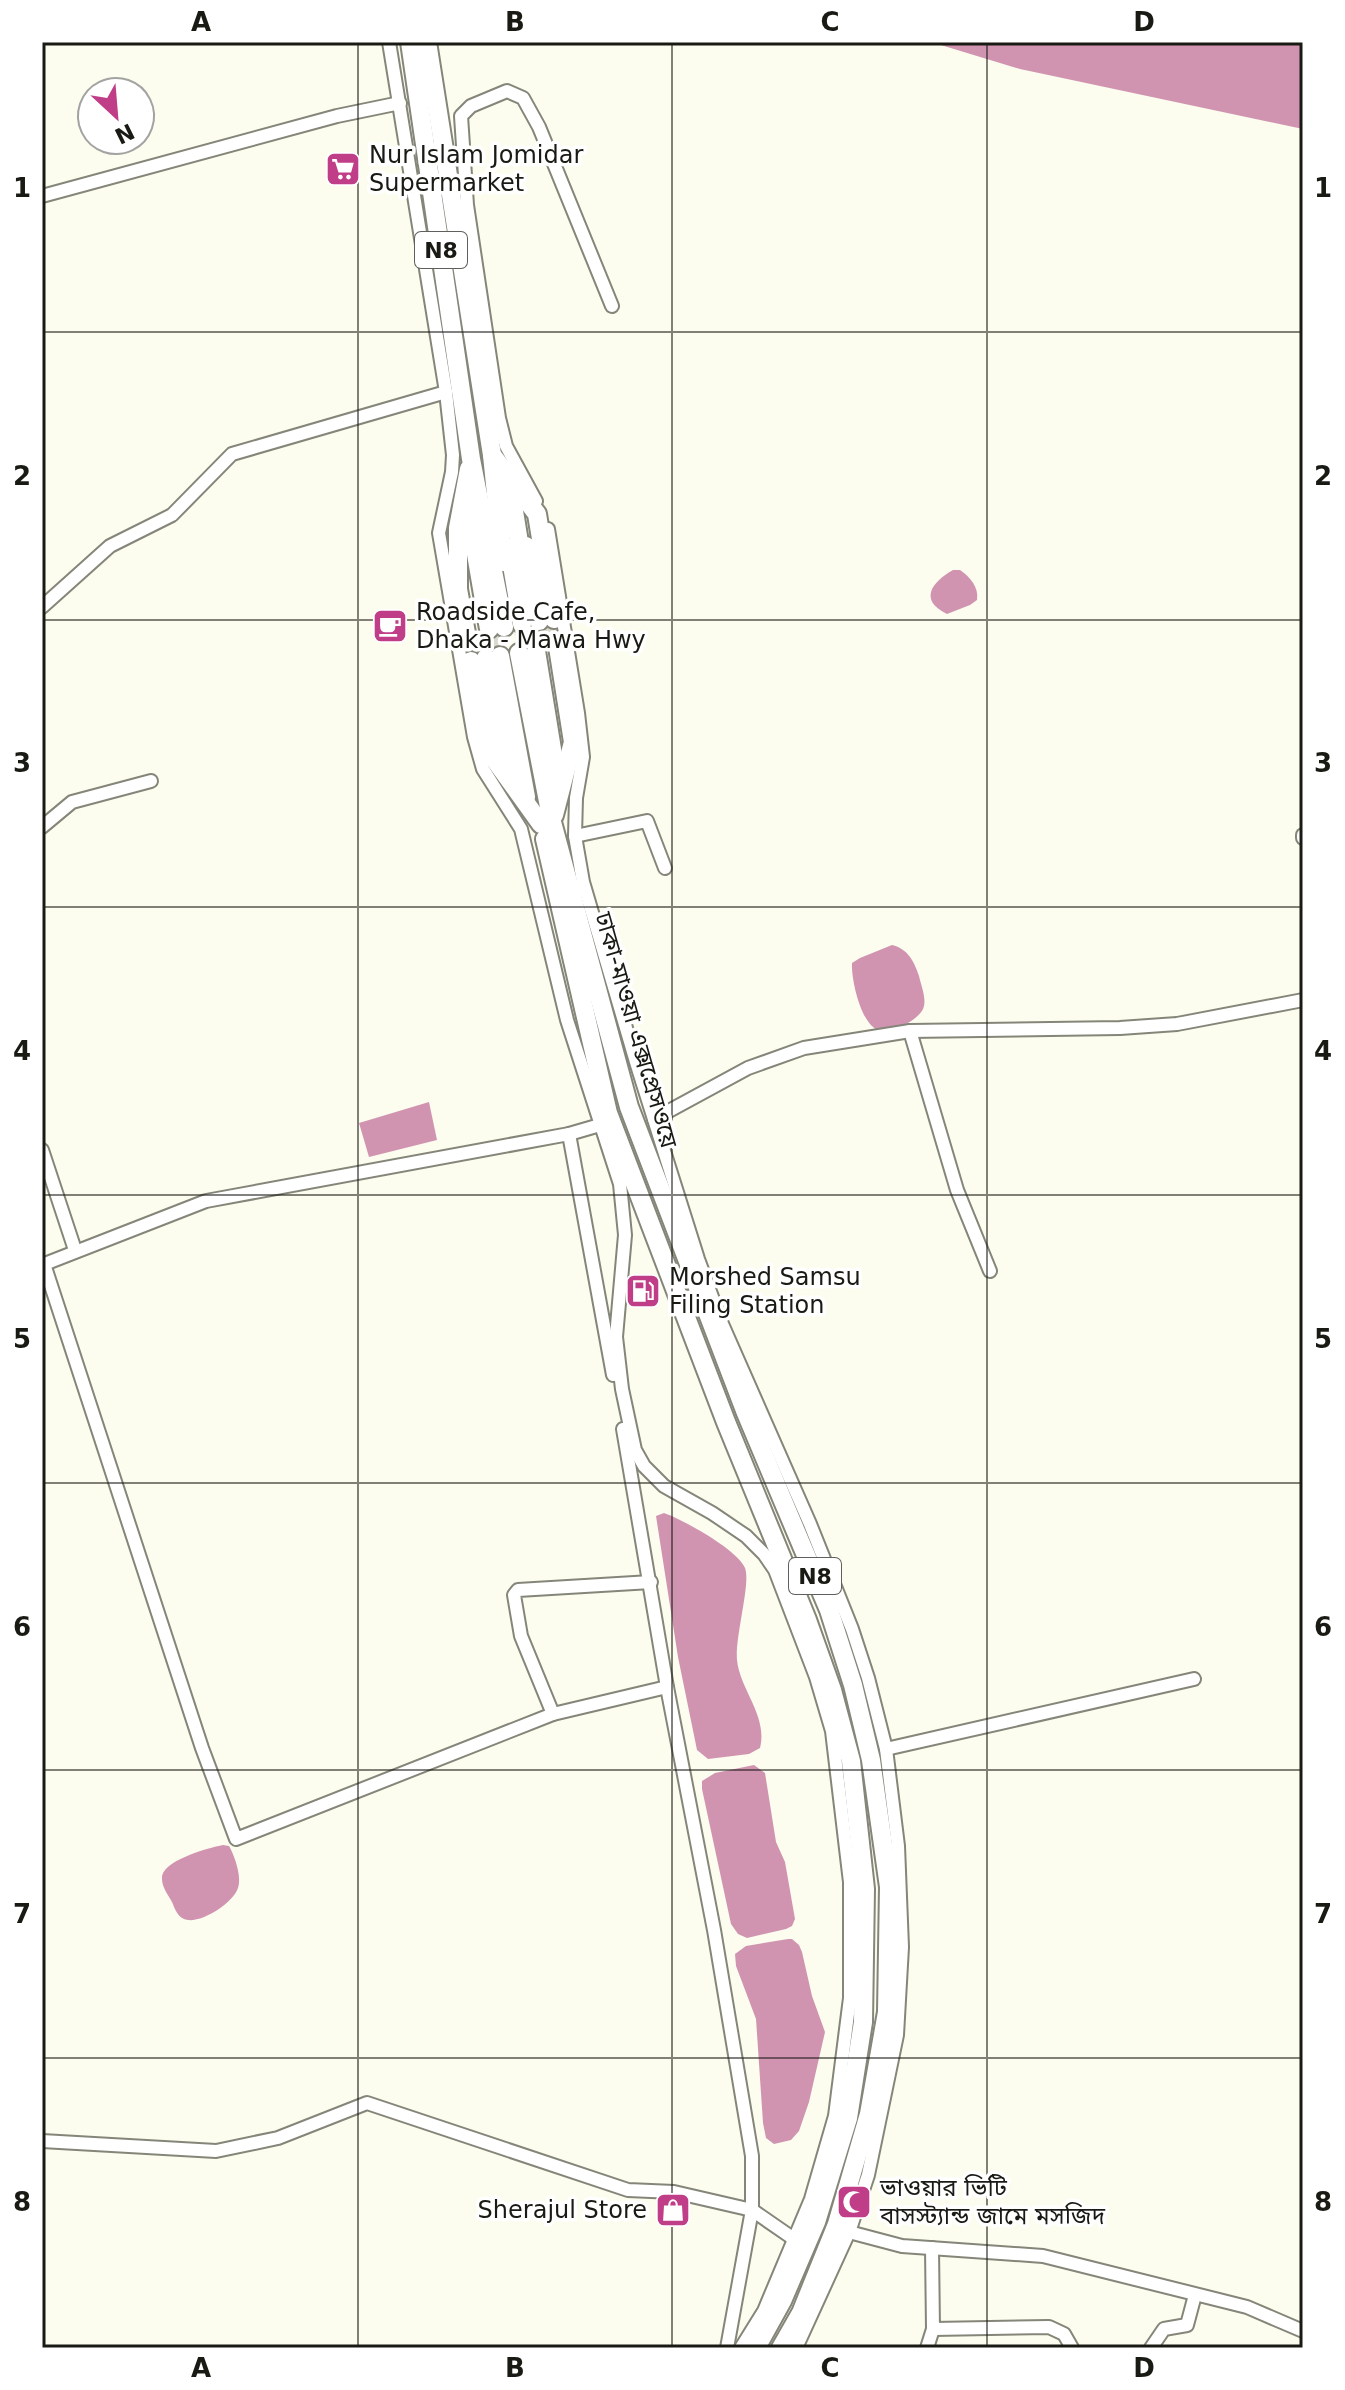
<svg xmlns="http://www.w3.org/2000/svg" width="1345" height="2390" font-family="'DejaVu Sans','Noto Sans Bengali',sans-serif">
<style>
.water{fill:#d094b1}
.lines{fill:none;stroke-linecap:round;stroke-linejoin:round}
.highway-tunnel{stroke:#dadbcd;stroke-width:18;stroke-dasharray:18 9;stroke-linecap:butt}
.minor-casing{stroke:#858679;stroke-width:16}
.highway-casing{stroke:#858679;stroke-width:22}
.minor{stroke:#fff;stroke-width:12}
.highway{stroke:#fff;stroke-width:18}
.grid{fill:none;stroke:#1a1a15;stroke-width:2;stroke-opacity:0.55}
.labels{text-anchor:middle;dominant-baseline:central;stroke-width:7;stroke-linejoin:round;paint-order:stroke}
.shield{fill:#fff;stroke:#5f5f5b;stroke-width:2}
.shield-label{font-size:22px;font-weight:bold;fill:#1a1a15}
.poi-label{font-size:24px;fill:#1a1a15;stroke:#fff;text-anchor:start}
.street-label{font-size:24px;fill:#1a1a15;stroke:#fff}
.neatline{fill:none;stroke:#1a1a15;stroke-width:3}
.grid-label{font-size:26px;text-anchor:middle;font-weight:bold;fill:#1a1a15}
</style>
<rect width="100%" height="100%" fill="#fcfdee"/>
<!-- water -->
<g class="water">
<polygon points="931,42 1303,42 1303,129 1020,69"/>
<path d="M953 570H960C970 577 979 587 977 600L970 605 947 614C918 600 932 582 953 570Z"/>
<path d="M892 945C908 949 914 961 919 976 921 985 926 997 924 1006 922 1019 890 1035 878 1030 861 1024 851 979 852 963L860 958Z"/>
<polygon points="429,1102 437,1140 369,1157 359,1123"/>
<path d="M664 1513C682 1519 738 1550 745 1568 751 1583 735 1636 737 1660 740 1690 768 1716 760 1748L749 1754 708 1759 697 1750 678 1657 656 1516Z"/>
<polygon points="754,1765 765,1773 776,1842 785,1862 795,1919 792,1926 786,1929 747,1938 738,1934 731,1924 702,1789 702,1781 715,1773"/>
<path d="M223 1845 229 1846C235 1856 242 1878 238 1888 233 1903 203 1922 188 1920 178 1919 175 1909 172 1902 168 1895 162 1887 162 1879 160 1861 208 1848 223 1845Z"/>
<polygon points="788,1939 792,1939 799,1945 802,1952 812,1996 825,2032 809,2102 799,2131 791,2140 774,2144 766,2138 763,2123 756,2019 736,1966 735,1954 746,1946"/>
</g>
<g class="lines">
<!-- highway-tunnel -->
<g class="highway-tunnel">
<polyline points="547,620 552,648"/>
<polyline points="522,624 527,652"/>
<polyline points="495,628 500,656"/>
<polyline points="473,631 478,660"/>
</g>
<!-- minor casing -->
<g class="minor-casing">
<g id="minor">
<polyline points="389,42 446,392 453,455 452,472 439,533 474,737 483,769 521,829 567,1020 620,1184 625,1235 616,1337 622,1389 635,1450 644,1466 664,1486 712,1513 746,1536 764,1554 775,1570 816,1677 832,1731 850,1882 850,1998 835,2116 811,2199 764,2311 741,2348"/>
<polyline points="42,196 337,116 400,103"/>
<polyline points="536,501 506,446 499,418 467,205 461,116 471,106 507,91 523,98 539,127 612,306"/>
<polyline points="548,529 578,713 583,757 576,798 575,836 583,882 636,1062 698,1259 722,1324 810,1524 852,1629 868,1678 886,1749 898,1846 902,1947 897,2035 868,2175 849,2232 796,2348"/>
<polyline points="42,607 110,546 172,515 232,454 446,392"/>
<polyline points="42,827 72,802 151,781"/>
<polyline points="1303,835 1303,838"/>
<polyline points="575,836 647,821 665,868"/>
<polyline points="910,1031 957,1190 990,1271"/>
<polyline points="654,1119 748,1068 804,1048 910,1031 1120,1028 1177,1024 1303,1000"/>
<polyline points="600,1125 569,1134 613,1375"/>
<polyline points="42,1150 75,1250"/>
<polyline points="44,1264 202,1748 236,1839 553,1714"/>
<polyline points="42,1265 206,1201 569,1134"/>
<polyline points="623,1429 667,1687 714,1930 752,2156 752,2210 727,2348"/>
<polyline points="651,1582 518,1590 514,1595 521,1636 553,1714 667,1687"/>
<polyline points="886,1749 1194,1679"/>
<polyline points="42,2141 216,2151 278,2138 367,2103 628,2190 674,2192 752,2210 794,2239"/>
<polyline points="849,2232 902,2246 1043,2256 1247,2307 1303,2331"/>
<polyline points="932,2248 933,2329 1049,2327 1064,2334 1072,2348"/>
<polyline points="927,2348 933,2329"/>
<polyline points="1151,2348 1164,2329 1187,2325 1195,2295"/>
</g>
</g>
<!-- highway casing -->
<g class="highway-casing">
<g id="highway">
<polyline points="410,42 471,459 504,627"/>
<polyline points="427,42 492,455 503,562"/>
<polyline points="492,455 537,514 554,619"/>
<polyline points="509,480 522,561"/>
<polyline points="467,502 489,629"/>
<polyline points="526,546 539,621"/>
<polyline points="509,548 522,624"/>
<polyline points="466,633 458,589 458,528 469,469"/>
<polyline points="536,651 558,786"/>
<polyline points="519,653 552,822 629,1107 746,1413 829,1610 853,1685 871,1760 889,1887 887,2012 869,2114 837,2224 801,2313 781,2348"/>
<polyline points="500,656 526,797"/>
<polyline points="486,658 504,767"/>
<polyline points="471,661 487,749 541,824"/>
<polyline points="554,815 573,742 558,647"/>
<polyline points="545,839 608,1113 726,1422 807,1620 832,1690 851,1761 865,1889 863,2022 848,2118 816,2222 782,2301 756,2348"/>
</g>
</g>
<!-- minor -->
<use href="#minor" class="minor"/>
<!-- highway -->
<use href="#highway" class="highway"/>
</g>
<!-- grid -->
<path class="grid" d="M358 42V2348M672 42V2348M987 42V2348M42 332H1303M42 620H1303M42 907H1303M42 1195H1303M42 1483H1303M42 1770H1303M42 2058H1303"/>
<!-- icons -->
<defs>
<g id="supermarket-square" transform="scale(1.8)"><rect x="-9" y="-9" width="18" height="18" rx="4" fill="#bf3e87" stroke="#fff"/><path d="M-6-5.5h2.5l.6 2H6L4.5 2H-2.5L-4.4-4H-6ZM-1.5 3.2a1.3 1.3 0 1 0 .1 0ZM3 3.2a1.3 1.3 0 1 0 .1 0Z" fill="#fff"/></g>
<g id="cafe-square" transform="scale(1.8)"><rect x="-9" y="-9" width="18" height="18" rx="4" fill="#bf3e87" stroke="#fff"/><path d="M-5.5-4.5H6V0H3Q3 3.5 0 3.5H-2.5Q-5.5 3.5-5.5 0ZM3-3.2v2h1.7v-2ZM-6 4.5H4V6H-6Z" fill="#fff"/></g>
<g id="fuel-square" transform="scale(1.8)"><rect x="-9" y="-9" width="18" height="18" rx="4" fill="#bf3e87" stroke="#fff"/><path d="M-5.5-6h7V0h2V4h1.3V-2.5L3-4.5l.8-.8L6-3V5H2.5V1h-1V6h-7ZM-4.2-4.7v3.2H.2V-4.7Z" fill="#fff"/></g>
<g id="mosque-square" transform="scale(1.8)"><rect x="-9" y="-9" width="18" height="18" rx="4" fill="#bf3e87" stroke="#fff"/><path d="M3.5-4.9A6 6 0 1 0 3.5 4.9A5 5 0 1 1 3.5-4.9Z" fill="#fff"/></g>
<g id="shop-square" transform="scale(1.8)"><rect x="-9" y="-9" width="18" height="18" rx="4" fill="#bf3e87" stroke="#fff"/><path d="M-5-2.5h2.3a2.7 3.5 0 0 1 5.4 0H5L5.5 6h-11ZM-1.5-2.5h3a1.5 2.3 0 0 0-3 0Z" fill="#fff"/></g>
</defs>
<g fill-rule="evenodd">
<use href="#supermarket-square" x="343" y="169"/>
<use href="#cafe-square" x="390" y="626"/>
<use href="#fuel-square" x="643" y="1291"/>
<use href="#mosque-square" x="854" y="2202"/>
<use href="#shop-square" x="673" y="2210"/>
</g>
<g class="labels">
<!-- shield labels -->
<g class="shield">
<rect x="415" y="232" width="52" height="36" rx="6"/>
<rect x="789" y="1558" width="52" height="36" rx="6"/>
</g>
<g class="shield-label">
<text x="441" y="250">N8</text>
<text x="815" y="1576">N8</text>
</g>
<!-- poi labels -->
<g class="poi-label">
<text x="369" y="155">Nur Islam Jomidar<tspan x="369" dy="28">Supermarket</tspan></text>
<text x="416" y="612">Roadside Cafe,<tspan x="416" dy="28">Dhaka - Mawa Hwy</tspan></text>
<text x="669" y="1277">Morshed Samsu<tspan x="669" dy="28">Filing Station</tspan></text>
<text x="880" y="2188">ভাওয়ার ভিটি<tspan x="880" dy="28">বাসস্ট্যান্ড জামে মসজিদ</tspan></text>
<text x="647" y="2210" text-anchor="end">Sherajul Store</text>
</g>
<!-- street labels -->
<g class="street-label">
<text transform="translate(636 1030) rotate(74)">ঢাকা-মাওয়া এক্সপ্রেসওয়ে</text>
</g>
</g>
<!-- border -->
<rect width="1345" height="2390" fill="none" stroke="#ffffff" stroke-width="88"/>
<!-- north arrow -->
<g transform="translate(116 116) rotate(154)"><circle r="38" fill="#ffffff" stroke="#a3a3a1" stroke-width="2"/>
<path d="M0-6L14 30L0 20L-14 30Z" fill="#bf3e87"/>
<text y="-12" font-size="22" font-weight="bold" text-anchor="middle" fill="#1a1a15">N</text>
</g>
<rect x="44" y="44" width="1257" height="2302" class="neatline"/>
<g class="grid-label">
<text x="201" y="31">A</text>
<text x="515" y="31">B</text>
<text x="830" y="31">C</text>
<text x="1144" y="31">D</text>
<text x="22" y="197">1</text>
<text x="1323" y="197">1</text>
<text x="22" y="485">2</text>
<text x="1323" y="485">2</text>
<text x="22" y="772">3</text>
<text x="1323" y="772">3</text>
<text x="22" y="1060">4</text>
<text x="1323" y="1060">4</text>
<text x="22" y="1348">5</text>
<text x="1323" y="1348">5</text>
<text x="22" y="1636">6</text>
<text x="1323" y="1636">6</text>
<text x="22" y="1923">7</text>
<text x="1323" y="1923">7</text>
<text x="22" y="2211">8</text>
<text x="1323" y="2211">8</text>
<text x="201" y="2377">A</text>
<text x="515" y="2377">B</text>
<text x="830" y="2377">C</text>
<text x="1144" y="2377">D</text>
</g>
</svg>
